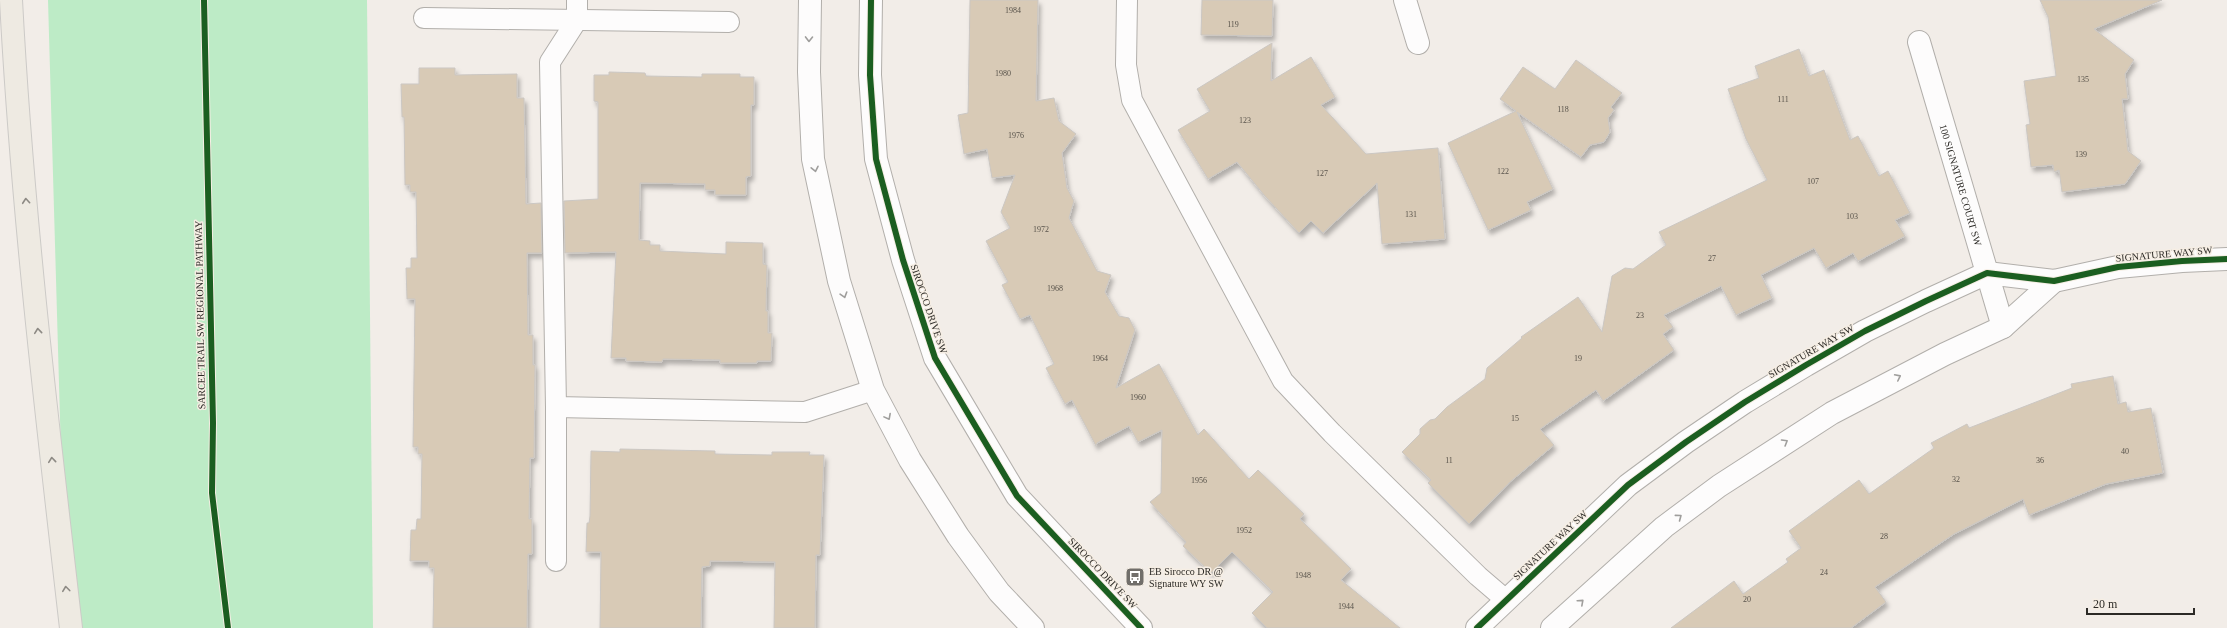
<svg xmlns="http://www.w3.org/2000/svg" width="2227" height="628" font-family="Georgia,serif">
<style>
.green{fill:#bdebc6}
.building{fill:#d8cab6;stroke:#cbc7c3;filter:url(#shadow)}
.lines{fill:none;stroke-linecap:round;stroke-linejoin:round}
.service-casing{stroke:#b2afab;stroke-width:22}
.minor-casing{stroke:#b2afab;stroke-width:24}
.tertiary-casing{stroke:#b2afab;stroke-width:24}
.trunk-casing{stroke:#cccac7;stroke-width:24}
.service{stroke:#fdfcfc;stroke-width:20}
.minor{stroke:#fdfcfc;stroke-width:22}
.tertiary{stroke:#fdfcfc;stroke-width:22}
.trunk{stroke:#eeeae2;stroke-width:22}
.cycleway-casing{stroke:#f6eee4;stroke-width:8}
.cycleway{stroke:#1b5e20;stroke-width:6}
.oneway{stroke:#9f9e9c}
.oneway2{stroke:#8d8a84}
.labels{text-anchor:middle;dominant-baseline:central;stroke-width:3;stroke-linejoin:round;paint-order:stroke}
.number-label{font-size:8px;fill:#57524a}
.street-label{font-size:10px;fill:#2c2a26;stroke:#f6eee4}
.poi-label{font-size:10px;fill:#2c2a26;stroke:#f6eee4;text-anchor:start}
</style>
<defs>
<filter id="shadow"><feDropShadow dx="2.5" dy="4.5" stdDeviation="2" flood-color="#0004"/></filter>
</defs>
<rect width="100%" height="100%" fill="#f2ede8"/>
<!-- green -->
<polygon class="green" points="48,0 367,0 373,628 66,628"/>
<!-- building -->
<g class="building">
<polygon points="970,0 1038,0 1036,101 1054,98 1059,121 1076,134 1062,153 1067,188 1074,201 1069,218 1097,271 1111,275 1105,292 1119,316 1129,318 1135,330 1116,388 1159,364 1198,435 1204,429 1249,479 1258,470 1304,514 1300,519 1351,569 1341,580 1400,628 1267,628 1252,613 1273,592 1232,552 1211,573 1183,546 1186,542 1150,502 1161,493 1162,430 1138,442 1129,426 1097,443 1096,446 1072,400 1065,404 1046,368 1054,364 1030,315 1020,319 1002,285 1008,282 986,241 1010,228 1001,212 1015,175 992,178 987,149 964,154 958,115 968,113"/>
<polygon points="1202,0 1273,0 1272,36 1201,35"/>
<polygon points="2040,0 2162,0 2094,29 2134,60 2125,74 2128,99 2122,99 2128,151 2141,161 2125,184 2062,192 2059,170 2054,172 2053,165 2031,167 2026,125 2030,124 2024,81 2056,76 2048,17"/>
<polygon points="1272,43 1271,81 1311,57 1335,97 1321,105 1366,154 1438,148 1445,239 1382,244 1377,183 1323,233 1311,221 1299,233 1264,195 1237,162 1208,179 1178,130 1210,111 1197,89"/>
<polygon points="1799,49 1809,76 1824,70 1850,140 1858,136 1879,176 1888,171 1910,213 1895,220 1905,236 1858,261 1853,253 1826,268 1814,248 1761,275 1772,298 1736,315 1721,286 1664,315 1673,327 1663,334 1674,350 1603,401 1596,390 1540,429 1554,445 1511,481 1469,524 1428,483 1431,480 1402,452 1420,434 1420,429 1430,420 1435,419 1447,407 1485,379 1487,368 1522,338 1521,337 1578,297 1602,332 1612,276 1625,268 1633,269 1666,245 1659,232 1767,180 1746,139 1728,89 1759,78 1755,66"/>
<polygon points="1576,60 1622,93 1611,107 1614,110 1608,118 1610,132 1604,142 1590,145 1581,157 1517,112 1553,189 1527,202 1531,210 1488,230 1448,143 1516,111 1500,99 1523,67 1555,89"/>
<polygon points="419,68 455,68 455,75 517,74 517,98 524,98 526,204 541,203 542,253 527,253 528,335 533,335 533,365 535,365 534,458 530,458 529,519 532,519 532,554 528,554 527,628 433,628 434,568 429,568 429,561 410,561 411,530 416,530 417,519 421,519 422,454 418,454 418,447 413,447 415,299 407,299 406,268 411,268 411,258 417,258 416,192 410,192 410,185 405,185 404,117 402,117 401,84 419,84"/>
<polygon points="609,72 645,73 646,76 702,77 702,74 740,74 740,77 754,77 754,105 751,105 751,176 746,177 746,195 715,195 715,190 705,190 705,184 640,183 639,240 650,241 650,245 660,245 660,251 726,254 726,242 763,243 763,264 767,265 766,311 768,311 768,333 772,333 771,361 757,361 757,363 720,363 720,360 663,359 662,362 626,361 626,358 611,358 616,252 565,253 564,201 598,199 598,102 594,101 594,75 609,75"/>
<polygon points="2113,376 2118,404 2126,402 2128,412 2151,408 2163,473 2106,484 2029,515 2023,499 1954,534 1875,587 1886,602 1851,628 1671,628 1734,581 1743,594 1788,562 1786,559 1801,548 1789,531 1859,480 1869,494 1934,448 1931,443 1967,424 1969,428 2072,388 2071,384"/>
<polygon points="620,449 715,451 715,454 772,455 772,452 810,452 809,455 824,455 820,555 816,555 815,628 774,628 775,562 710,561 710,566 702,567 701,628 600,628 601,552 586,552 587,523 589,523 590,516 591,451 620,452"/>
</g>
<g class="lines">
<!-- service casing -->
<g class="service-casing">
<g id="service">
<polyline points="577,0 577,20 550,62 556,407 805,412 873,390"/>
<polyline points="1127,0 1126,65 1132,100 1283,381 1332,433 1478,576 1506,600"/>
<polyline points="424,18 729,22"/>
<polyline points="556,407 556,561"/>
</g>
</g>
<!-- minor casing -->
<g class="minor-casing">
<g id="minor">
<polyline points="1405,0 1418,43"/>
<path id="s1" d="M1919 42 2003 327"/>
<polyline points="1477,628 1628,485 1686,442 1745,402 1806,365 1865,331 1926,301 1987,273 2054,281 2118,267 2182,261 2227,259"/>
<polyline points="1552,628 1664,527 1719,486 1832,413 1945,354 2003,327 2054,281"/>
</g>
</g>
<!-- tertiary casing -->
<g class="tertiary-casing">
<g id="tertiary">
<polyline points="810,0 809,72 813,159 839,281 873,390 910,460 958,536 999,592 1033,628"/>
<polyline points="871,0 870,75 876,159 903,260 935,358 1017,496 1141,628"/>
</g>
</g>
<!-- trunk casing -->
<g class="trunk-casing">
<path id="trunk" d="M11 0C22 210 47 419 71 628"/>
</g>
<!-- service -->
<use href="#service" class="service"/>
<!-- minor -->
<use href="#minor" class="minor"/>
<!-- tertiary -->
<use href="#tertiary" class="tertiary"/>
<!-- trunk -->
<use href="#trunk" class="trunk"/>
<!-- cycleway casing -->
<g class="cycleway-casing">
<g id="cycleway">
<polyline points="204,0 213,423 212,493 228,628"/>
<polyline points="871,0 870,75 876,159 903,260 935,358 1017,496 1141,628"/>
<polyline points="1477,628 1628,485 1686,442 1745,402 1806,365 1865,331 1926,301 1987,273 2054,281 2118,267 2182,261 2227,259"/>
</g>
</g>
<!-- cycleway -->
<use href="#cycleway" class="cycleway"/>
</g>
<!-- one-way arrows -->
<defs><path id="oneway-chevron" d="M-2-3.5L2.5 0L-2 3.5" fill="none" stroke-width="1.6" stroke-linecap="round" stroke-linejoin="round"/></defs>
<g class="oneway">
<use href="#oneway-chevron" transform="translate(809 39) rotate(91)"/>
<use href="#oneway-chevron" transform="translate(815 169) rotate(78)"/>
<use href="#oneway-chevron" transform="translate(844 295) rotate(73)"/>
<use href="#oneway-chevron" transform="translate(1898 377) rotate(-27)"/>
<use href="#oneway-chevron" transform="translate(888 417) rotate(62)"/>
<use href="#oneway-chevron" transform="translate(1785 442) rotate(-31)"/>
<use href="#oneway-chevron" transform="translate(1679 517) rotate(-37)"/>
<use href="#oneway-chevron" transform="translate(1581 602) rotate(-42)"/>
</g>
<g class="oneway2">
<use href="#oneway-chevron" transform="translate(26 201) rotate(-95)"/>
<use href="#oneway-chevron" transform="translate(38 331) rotate(-96)"/>
<use href="#oneway-chevron" transform="translate(52 460) rotate(-96)"/>
<use href="#oneway-chevron" transform="translate(66 589) rotate(-97)"/>
</g>
<!-- icons -->
<defs>
<g id="bus-square" transform="scale(1)"><rect x="-9" y="-9" width="18" height="18" rx="4" fill="#716e6a" stroke="#f6eee4"/><path d="M-5-6H5V4H4V6H2V4H-2V6H-4V4H-5ZM-3.5-4V0h7V-4ZM-3.5 1.2v1.5H-2V1.2ZM2 1.2v1.5H3.5V1.2Z" fill="#fff"/></g>
</defs>
<g fill-rule="evenodd">
<use href="#bus-square" x="1135" y="577"/>
</g>
<g class="labels">
<!-- number labels -->
<g class="number-label">
<text x="1013" y="10">1984</text>
<text x="1233" y="24">119</text>
<text x="1003" y="73">1980</text>
<text x="2083" y="79">135</text>
<text x="1783" y="99">111</text>
<text x="1563" y="109">118</text>
<text x="1245" y="120">123</text>
<text x="1016" y="135">1976</text>
<text x="2081" y="154">139</text>
<text x="1503" y="171">122</text>
<text x="1322" y="173">127</text>
<text x="1813" y="181">107</text>
<text x="1411" y="214">131</text>
<text x="1852" y="216">103</text>
<text x="1041" y="229">1972</text>
<text x="1712" y="258">27</text>
<text x="1055" y="288">1968</text>
<text x="1640" y="315">23</text>
<text x="1100" y="358">1964</text>
<text x="1578" y="358">19</text>
<text x="1138" y="397">1960</text>
<text x="1515" y="418">15</text>
<text x="2125" y="451">40</text>
<text x="1449" y="460">11</text>
<text x="2040" y="460">36</text>
<text x="1956" y="479">32</text>
<text x="1199" y="480">1956</text>
<text x="1244" y="530">1952</text>
<text x="1884" y="536">28</text>
<text x="1824" y="572">24</text>
<text x="1303" y="575">1948</text>
<text x="1747" y="599">20</text>
<text x="1346" y="606">1944</text>
</g>
<!-- street labels -->
<g class="street-label">
<text stroke="none"><textPath href="#s1" startOffset="149">100 SIGNATURE COURT SW</textPath></text>
<text transform="translate(2164 254) rotate(-5)">SIGNATURE WAY SW</text>
<text transform="translate(929 309) rotate(71)">SIROCCO DRIVE SW</text>
<text transform="translate(200 315) rotate(-91)">SARCEE TRAIL SW REGIONAL PATHWAY</text>
<text transform="translate(1811 351) rotate(-30)">SIGNATURE WAY SW</text>
<text transform="translate(1550 545) rotate(-43)">SIGNATURE WAY SW</text>
<text transform="translate(1103 573) rotate(46)">SIROCCO DRIVE SW</text>
</g>
<!-- poi labels -->
<g class="poi-label">
<text x="1149" y="571">EB Sirocco DR @<tspan x="1149" dy="12">Signature WY SW</tspan></text>
</g>
</g>
<!-- scale -->
<path d="M2087 608v6h107v-6" fill="none" stroke="#2c2a26" stroke-width="2"/>
<text x="2093" y="608" font-size="12" fill="#2c2a26" stroke="#f6eee4" stroke-width="3" paint-order="stroke">20 m</text>
</svg>
